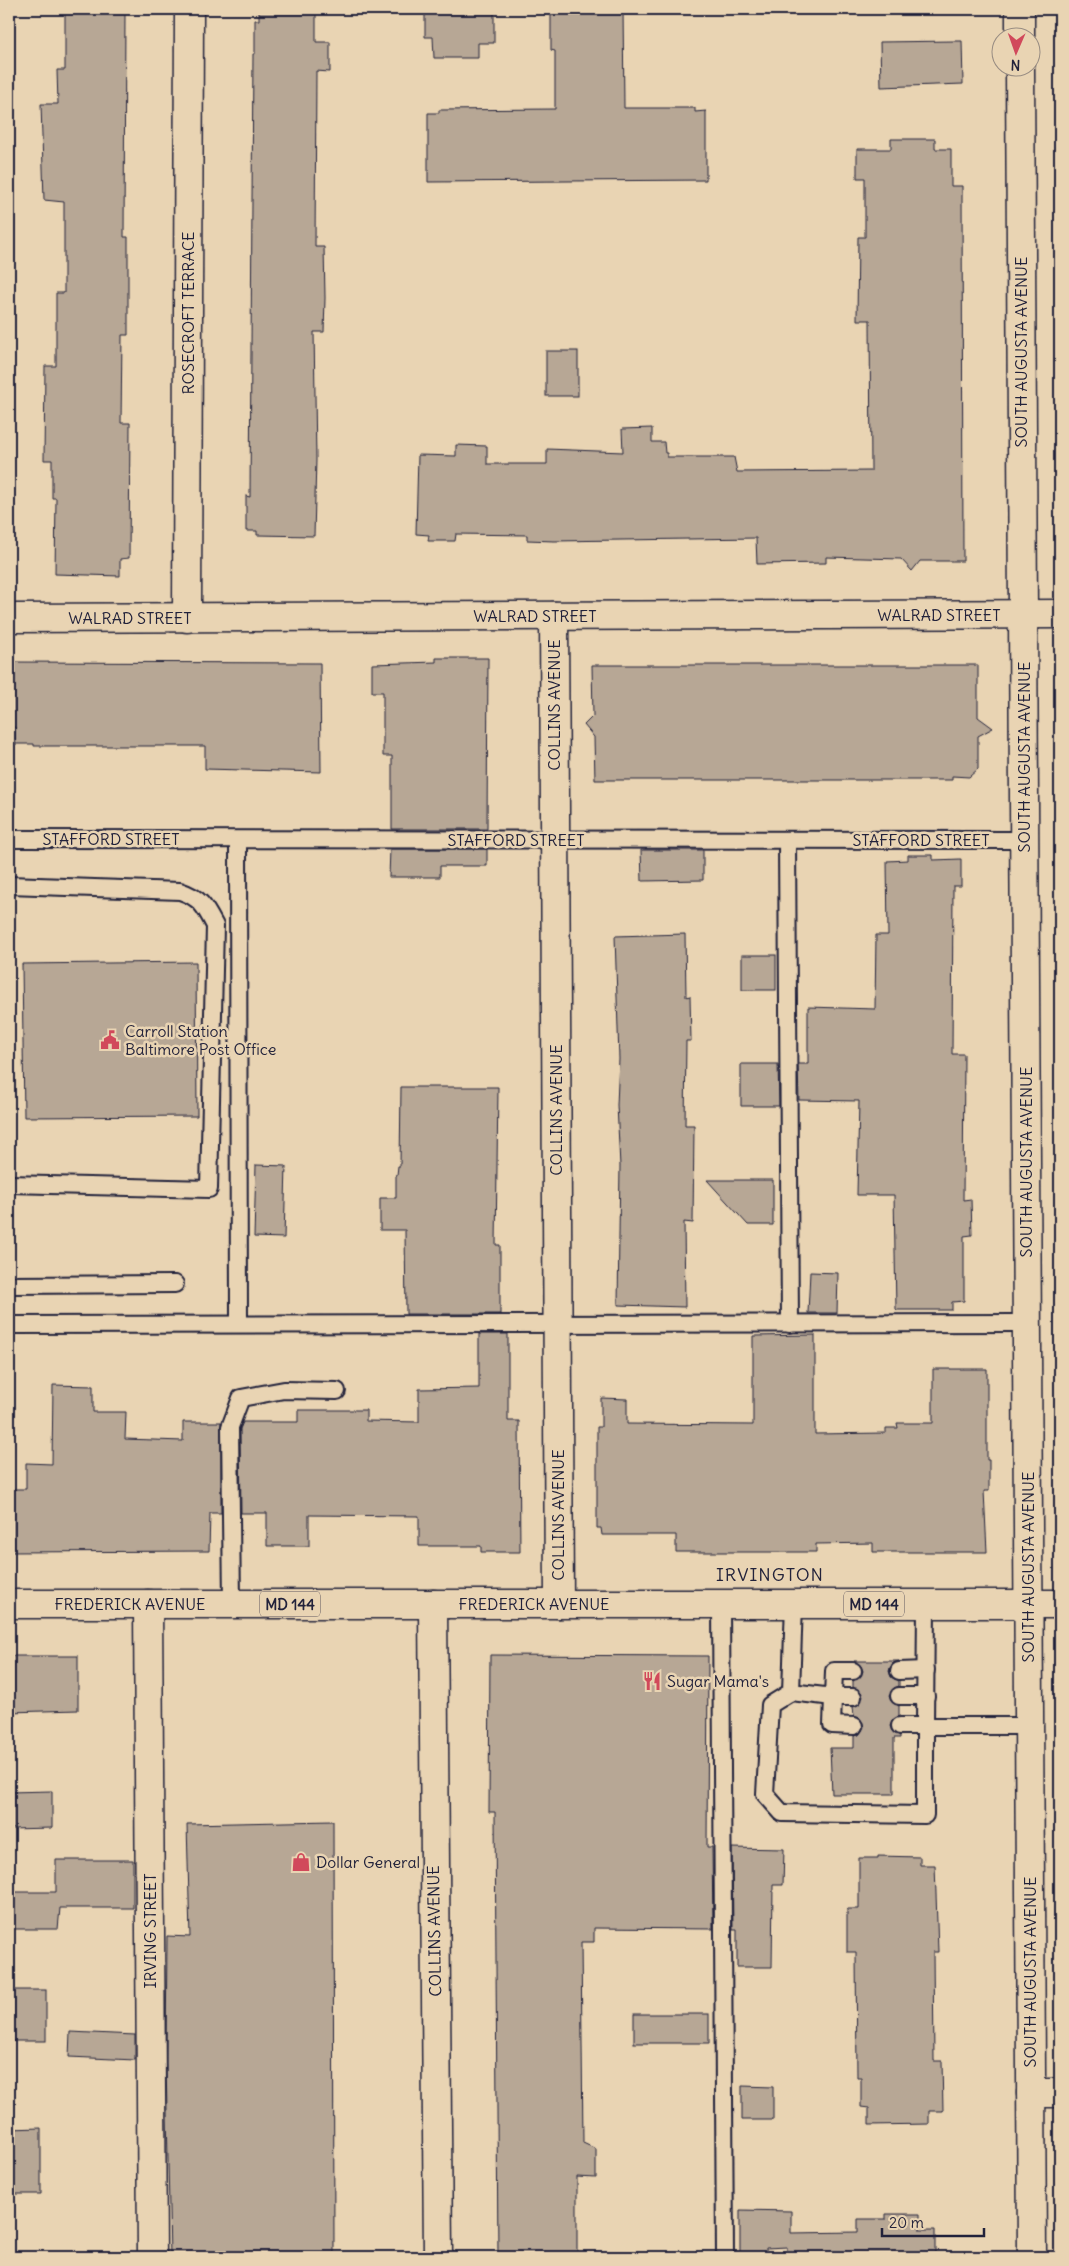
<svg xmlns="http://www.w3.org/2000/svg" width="1069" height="2266" font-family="Delius,sans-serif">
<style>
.building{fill:#b7a795;stroke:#22223b}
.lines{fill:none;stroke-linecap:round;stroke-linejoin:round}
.lane-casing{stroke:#22223b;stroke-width:20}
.street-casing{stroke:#22223b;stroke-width:31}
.primary-casing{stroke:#22223b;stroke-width:31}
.lane{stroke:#e9d4b3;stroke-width:16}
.street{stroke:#e9d4b3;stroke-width:28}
.primary{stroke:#e9d4b3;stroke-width:28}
.labels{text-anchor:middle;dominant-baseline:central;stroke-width:5;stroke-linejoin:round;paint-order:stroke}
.shield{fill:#e9d4b3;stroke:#5e575f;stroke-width:1}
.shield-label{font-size:15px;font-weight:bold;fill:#22223b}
.street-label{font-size:16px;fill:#22223b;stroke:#e9d4b3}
.poi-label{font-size:16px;fill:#22223b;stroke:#e9d4b3;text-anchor:start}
.neighbourhood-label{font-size:18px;letter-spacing:1px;fill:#22223b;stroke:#e9d4b3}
</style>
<rect width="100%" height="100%" fill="#e9d4b3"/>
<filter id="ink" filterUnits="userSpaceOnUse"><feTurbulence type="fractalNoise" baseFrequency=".02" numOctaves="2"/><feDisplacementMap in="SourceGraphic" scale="10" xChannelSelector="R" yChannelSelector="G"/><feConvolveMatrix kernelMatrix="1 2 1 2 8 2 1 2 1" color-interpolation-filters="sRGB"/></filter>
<g filter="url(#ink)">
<!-- building -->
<g class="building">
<polygon points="65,9 125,9 124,237 128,237 128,335 122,335 121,423 130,423 129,558 120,559 120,576 55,574 56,498 52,498 52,460 44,460 45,366 56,366 56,293 64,293 64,202 44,200 41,104 58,104 57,70 65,70"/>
<polygon points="259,9 316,9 316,42 330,42 330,72 316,71 315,247 324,247 325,298 324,332 314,332 316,459 314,536 257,535 257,531 246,531 246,496 250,497 253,54 255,54 255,20 259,20"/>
<polygon points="425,9 494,9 494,43 478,43 478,58 434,58 433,37 425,37"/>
<polygon points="551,9 623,9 624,108 695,108 695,112 706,111 706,180 428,182 428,113 439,113 439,110 555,109 555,51 551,50"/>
<polygon points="954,41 962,41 963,84 881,87 880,42"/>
<polygon points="891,139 935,139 935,149 951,149 951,186 962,186 963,561 920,561 912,571 901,559 826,557 826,563 757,564 756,538 554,541 527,540 527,535 456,534 455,541 428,541 429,535 416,534 418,455 456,456 456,445 487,446 487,464 547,464 547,449 623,452 622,429 652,428 652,442 664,442 665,453 667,453 667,457 734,457 737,472 871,471 870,320 857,320 858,237 865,237 865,178 857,178 857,149 891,149"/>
<rect x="546" y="351" width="32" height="45"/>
<polygon points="436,658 488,658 487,829 392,829 392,756 383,756 383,692 372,692 372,664 436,662"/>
<polygon points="9,662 320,663 321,772 205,769 205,746 34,746 34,744 15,744 15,727 9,727"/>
<polygon points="592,665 978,665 978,717 993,728 978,736 978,769 969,777 952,776 952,780 595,780 594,737 584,725 593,716"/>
<polygon points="390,849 487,849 487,866 440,866 440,877 389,877"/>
<polygon points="641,850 703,850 703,880 642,881"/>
<polygon points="908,855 933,855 933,860 961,859 961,886 953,886 952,1054 964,1054 963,1200 971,1199 972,1235 964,1236 964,1301 952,1302 952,1310 897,1310 896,1309 894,1195 857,1195 859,1101 799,1100 798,1064 808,1064 808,1007 875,1009 876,935 888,935 887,861 908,860"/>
<polygon points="685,934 686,997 690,996 691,1041 686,1041 685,1125 694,1125 693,1223 684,1222 685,1307 618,1305 620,1166 617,1105 619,1059 615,936"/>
<rect x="742" y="955" width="34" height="35"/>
<polygon points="196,962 197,1116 24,1117 22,964"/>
<polygon points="741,1064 778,1064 779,1106 741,1106"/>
<polygon points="401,1087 498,1087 496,1245 500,1245 500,1314 406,1314 405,1230 380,1230 380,1198 396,1198 396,1175 397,1175 398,1166 400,1166"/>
<polygon points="256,1165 286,1166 284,1238 254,1237"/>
<polygon points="707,1180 773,1180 773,1225 748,1225"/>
<polygon points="810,1272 838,1273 837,1313 808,1313"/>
<polygon points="479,1334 508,1334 508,1421 519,1421 520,1552 481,1552 481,1546 419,1546 419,1516 309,1515 309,1546 267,1546 267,1513 241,1513 240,1429 243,1422 298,1422 298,1410 366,1410 366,1421 419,1422 419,1389 479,1388"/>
<polygon points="815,1335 815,1434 886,1433 886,1428 898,1428 897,1423 933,1423 933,1369 987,1369 987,1460 989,1460 989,1491 984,1491 987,1552 873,1552 873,1543 816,1544 816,1552 676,1552 676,1535 602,1535 601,1528 597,1528 597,1427 601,1427 601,1398 627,1399 627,1424 753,1425 753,1336"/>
<polygon points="53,1385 93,1386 93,1412 126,1412 125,1439 183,1441 183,1422 221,1422 221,1513 210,1513 209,1551 9,1552 9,1489 26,1489 26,1463 52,1464"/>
<polygon points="490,1655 708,1656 707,1847 712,1847 713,1929 594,1928 594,1942 581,1942 583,2143 596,2149 596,2178 577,2177 577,2257 498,2257 495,1812 489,1812"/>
<polygon points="9,1656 78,1656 78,1710 9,1712"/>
<polygon points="854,1661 899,1661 893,1663 889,1671 891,1677 899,1681 899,1686 894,1688 889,1696 891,1701 899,1706 899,1716 892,1721 890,1726 892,1731 900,1736 900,1738 894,1738 894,1794 832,1794 830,1748 854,1748 854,1736 859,1735 864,1727 860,1718 854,1716 853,1707 858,1705 863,1697 861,1692 853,1687 853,1681 861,1676 863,1671 861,1666"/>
<polygon points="52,1791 52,1828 9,1829 9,1792"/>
<polygon points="333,1821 334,2257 170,2257 166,2062 167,1936 190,1937 187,1824"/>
<polygon points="732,1848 784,1849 783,1885 773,1885 772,1967 737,1967 737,1929 733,1929"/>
<polygon points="878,1856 920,1857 920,1865 935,1865 938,1952 933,1952 934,2061 942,2061 943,2111 929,2111 929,2124 869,2125 869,2108 861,2107 861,2078 857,2078 856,1952 847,1952 847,1909 859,1909 859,1858 878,1858"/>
<polygon points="56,1860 133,1860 133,1908 60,1908 58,1929 9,1929 9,1892 56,1892"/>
<rect x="9" y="1990" width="37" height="51"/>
<rect x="634" y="2014" width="75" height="29"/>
<polygon points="70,2032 135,2035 135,2060 69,2057"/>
<polygon points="742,2086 773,2087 773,2120 742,2120"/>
<polygon points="41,2128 41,2194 9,2194 9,2129"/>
<polygon points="740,2210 791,2211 791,2233 858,2232 858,2219 886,2219 886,2214 920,2214 920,2230 935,2230 935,2257 787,2257 787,2247 766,2248 766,2257 740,2257"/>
</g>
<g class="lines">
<!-- lane casing -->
<g class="lane-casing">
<g id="lane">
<polyline points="9,839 1024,840"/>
<polyline points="238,840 239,1324"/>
<polyline points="787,840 790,1324"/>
<path d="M9 885 180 891C201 898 205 907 215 926L209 1189 9 1184"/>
<polyline points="9,1285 175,1284"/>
<polyline points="9,1325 1027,1323"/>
<polyline points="721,1603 725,2257"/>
<polyline points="794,1603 791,1692 833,1697 834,1671 853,1671"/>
<polyline points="232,1604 230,1427 241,1398 284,1390 337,1391"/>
<polyline points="926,1604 925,1726 1029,1726"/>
<polyline points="899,1671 926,1670"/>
<polyline points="791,1692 770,1705 765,1794 782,1813 925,1815 925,1726 900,1726"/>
<polyline points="899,1696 926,1696"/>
<polyline points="853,1697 833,1697 832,1725 854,1726"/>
</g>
</g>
<!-- street casing -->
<g class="street-casing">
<g id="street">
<polyline points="1020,9 1020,38"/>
<polyline points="1020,68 1032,2257"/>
<polyline points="554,616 559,1604"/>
<polyline points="9,618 1060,614"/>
<polyline points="187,618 189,9"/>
<polyline points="148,1604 152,2257"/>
<polyline points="433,1604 438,2257"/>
<polyline points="1031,2093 1060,2093"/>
</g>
</g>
<!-- primary casing -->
<g class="primary-casing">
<polyline id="primary" points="9,1604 1060,1604"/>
</g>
<!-- lane -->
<use href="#lane" class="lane"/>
<!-- street -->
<use href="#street" class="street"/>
<!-- primary -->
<use href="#primary" class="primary"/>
</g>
</g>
<!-- icons -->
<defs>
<g id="civic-bare" transform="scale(1.5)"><path d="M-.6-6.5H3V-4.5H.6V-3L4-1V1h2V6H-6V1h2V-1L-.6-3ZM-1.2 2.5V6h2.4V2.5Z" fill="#d1495b" stroke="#e9d4b3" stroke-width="2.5" paint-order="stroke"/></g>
<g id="restaurant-bare" transform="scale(1.5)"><path d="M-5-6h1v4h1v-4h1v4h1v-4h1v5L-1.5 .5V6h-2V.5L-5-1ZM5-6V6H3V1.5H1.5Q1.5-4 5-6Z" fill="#d1495b" stroke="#e9d4b3" stroke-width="2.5" paint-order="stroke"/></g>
<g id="shop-bare" transform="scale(1.5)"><path d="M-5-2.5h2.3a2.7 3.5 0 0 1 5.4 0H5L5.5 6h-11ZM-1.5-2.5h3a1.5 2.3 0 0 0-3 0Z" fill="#d1495b" stroke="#e9d4b3" stroke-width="2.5" paint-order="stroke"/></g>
</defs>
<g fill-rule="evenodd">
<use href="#civic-bare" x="110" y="1040"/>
<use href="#restaurant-bare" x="652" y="1681"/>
<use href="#shop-bare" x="301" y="1862"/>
</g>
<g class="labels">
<!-- shield labels -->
<g class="shield">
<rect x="260" y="1591.5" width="60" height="25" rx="4"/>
<rect x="844" y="1591.5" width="60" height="25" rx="4"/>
</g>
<g class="shield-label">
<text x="290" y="1604">MD 144</text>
<text x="874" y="1604">MD 144</text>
</g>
<!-- street labels -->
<g class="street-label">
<text transform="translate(188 313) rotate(-90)">ROSECROFT TERRACE</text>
<text transform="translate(1021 352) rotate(-90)">SOUTH AUGUSTA AVENUE</text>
<text x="939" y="615">WALRAD STREET</text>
<text x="535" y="616">WALRAD STREET</text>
<text x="130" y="618">WALRAD STREET</text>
<text transform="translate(554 705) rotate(-90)">COLLINS AVENUE</text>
<text transform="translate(1024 757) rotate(-90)">SOUTH AUGUSTA AVENUE</text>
<text x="111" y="839">STAFFORD STREET</text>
<text x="516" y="840">STAFFORD STREET</text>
<text x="921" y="840">STAFFORD STREET</text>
<text transform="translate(556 1110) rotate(-90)">COLLINS AVENUE</text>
<text transform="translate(1026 1162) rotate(-90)">SOUTH AUGUSTA AVENUE</text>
<text transform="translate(558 1515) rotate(-90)">COLLINS AVENUE</text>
<text transform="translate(1028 1567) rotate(-90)">SOUTH AUGUSTA AVENUE</text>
<text x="130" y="1604">FREDERICK AVENUE</text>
<text x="534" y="1604">FREDERICK AVENUE</text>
<text transform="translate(150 1931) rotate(-90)">IRVING STREET</text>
<text transform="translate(434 1931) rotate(-91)">COLLINS AVENUE</text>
<text transform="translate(1030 1972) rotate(-90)">SOUTH AUGUSTA AVENUE</text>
</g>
<!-- poi labels -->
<g class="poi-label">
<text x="125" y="1031">Carroll Station<tspan x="125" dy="18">Baltimore Post Office</tspan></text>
<text x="667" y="1681">Sugar Mama's</text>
<text x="316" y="1862">Dollar General</text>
</g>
<!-- neighbourhood labels -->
<g class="neighbourhood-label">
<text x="770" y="1574">IRVINGTON</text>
</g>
</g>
<!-- margin -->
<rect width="1069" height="2266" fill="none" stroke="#e9d4b3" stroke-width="30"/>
<rect x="15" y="15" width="1039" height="2236" fill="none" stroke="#22223b" stroke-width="2" filter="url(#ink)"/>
<!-- north arrow -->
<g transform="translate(1016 52) rotate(182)"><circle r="24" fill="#e9d4b3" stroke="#998d83"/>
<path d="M0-4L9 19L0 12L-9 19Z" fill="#d1495b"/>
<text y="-8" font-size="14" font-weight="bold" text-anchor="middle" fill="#22223b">N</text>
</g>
<!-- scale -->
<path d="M882 2228v8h102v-8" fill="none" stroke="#22223b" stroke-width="2.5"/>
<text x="889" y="2228" font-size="15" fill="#22223b" stroke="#e9d4b3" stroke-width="4" paint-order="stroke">20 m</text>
</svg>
